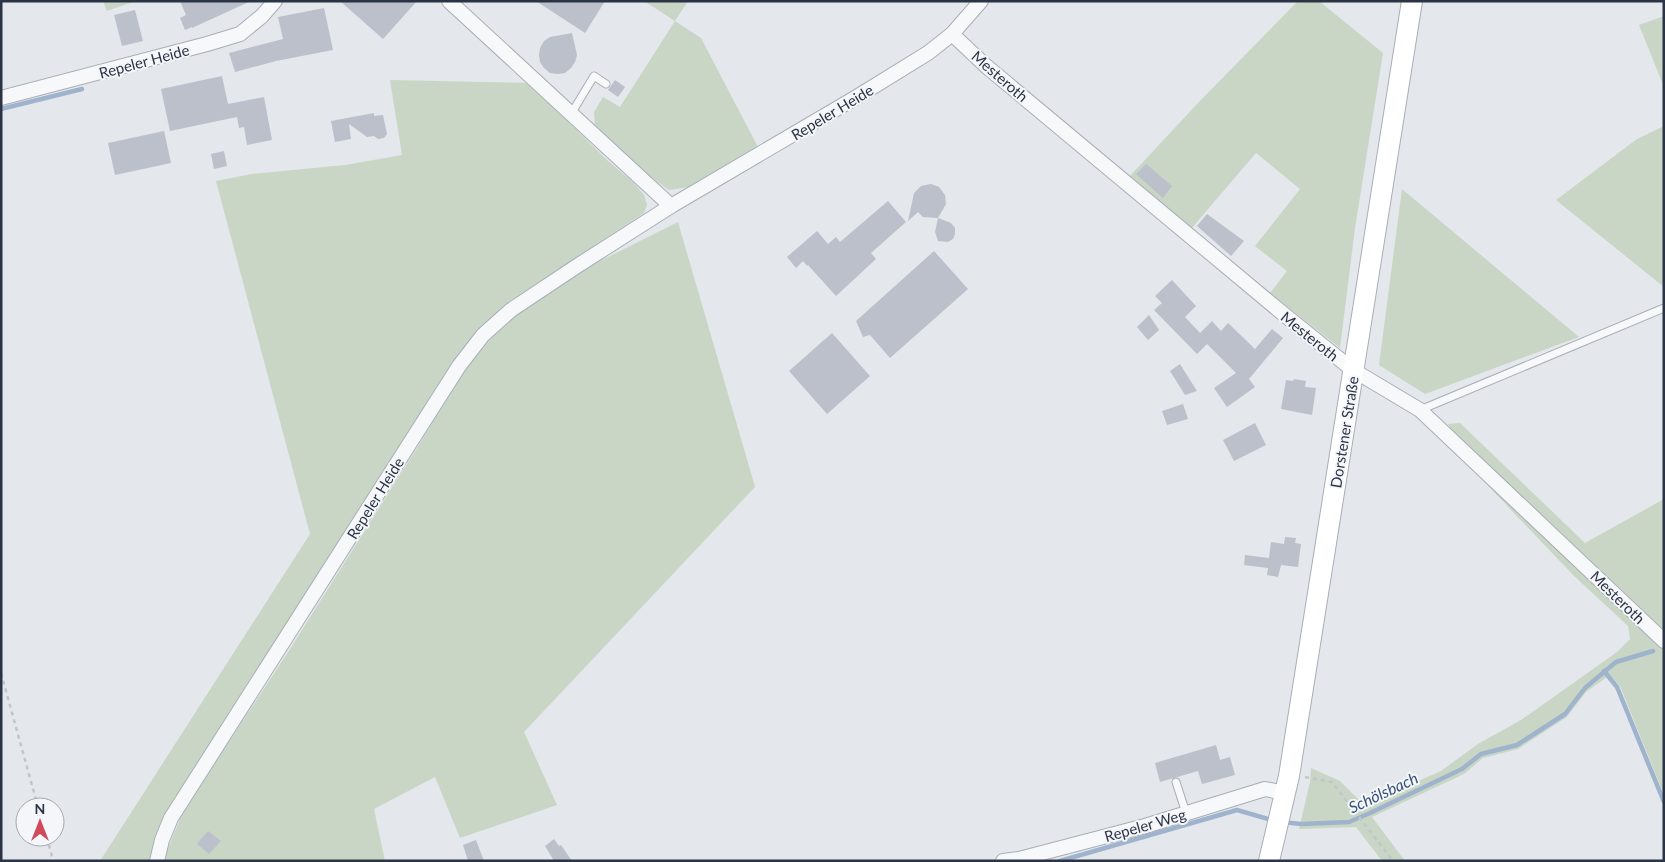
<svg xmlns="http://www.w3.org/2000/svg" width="1665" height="862" font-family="Lato,sans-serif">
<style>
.green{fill:#c9d6c5}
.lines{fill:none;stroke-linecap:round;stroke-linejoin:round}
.stream{stroke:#9fb4cc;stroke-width:4.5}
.building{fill:#bbc0ca}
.service-casing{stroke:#a9aeb7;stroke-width:9}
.minor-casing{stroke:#a9aeb7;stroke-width:16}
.secondary-casing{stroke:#a9aeb7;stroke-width:22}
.path{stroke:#c2c5cb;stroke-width:2.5;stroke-dasharray:4 4;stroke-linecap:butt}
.service{stroke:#f7f8fa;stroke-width:7}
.minor{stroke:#f7f8fa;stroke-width:14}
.secondary{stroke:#fff;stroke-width:20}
.labels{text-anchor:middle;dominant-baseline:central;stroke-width:4;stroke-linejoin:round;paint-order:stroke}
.street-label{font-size:15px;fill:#2b3445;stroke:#f4f6f9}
.water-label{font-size:16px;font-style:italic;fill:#34527a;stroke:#f4f6f9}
</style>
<rect width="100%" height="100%" fill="#e4e7ec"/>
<!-- green -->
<g class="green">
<polygon points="103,1 136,1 107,11"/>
<polygon points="644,1 688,1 675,21 701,38 759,149 696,186 669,190 639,169 595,125 594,112 603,97 620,107 675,21"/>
<polygon points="1298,1 1319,1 1383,53 1355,228 1340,348 1270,293 1287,271 1255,246 1300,189 1256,153 1191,229 1130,176 1197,104"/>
<polygon points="1664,16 1664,87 1639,25"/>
<polygon points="390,80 529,83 607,160 634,183 644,195 647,205 644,213 521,294 483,325 452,366 210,749 154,861 100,861 310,534 216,181 252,174 345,165 402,155"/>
<polygon points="1664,126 1664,287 1556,200 1637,139"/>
<polygon points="1402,189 1579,337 1425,394 1379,365"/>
<polygon points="678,222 755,487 524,732 557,805 460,838 435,777 374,809 385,861 165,861 166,853 183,812 290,649 417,448 464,370 502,326 532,305 594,264"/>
<polygon points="1460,423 1585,543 1664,499 1664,795 1620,686 1610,675 1586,692 1567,717 1518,749 1483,758 1464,774 1372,817 1405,861 1382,861 1356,827 1299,829 1310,782 1311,768 1340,781 1364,805 1441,771 1478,744 1521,720 1617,652 1630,639 1628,626 1573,575 1474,471 1448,424"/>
</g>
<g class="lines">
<!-- stream -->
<g class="stream">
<polyline points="1,109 82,89"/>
<polyline points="1604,671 1617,687 1664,802"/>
<polyline points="1282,822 1301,824 1349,822 1370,813 1462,769 1481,754 1517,745 1565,714 1585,688 1616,662 1653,651"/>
<polyline points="1060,861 1237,810 1272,820"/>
</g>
</g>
<!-- building -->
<g class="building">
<polygon points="180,1 251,1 192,28 192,27 185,30 180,18 186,15"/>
<polygon points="340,1 417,1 383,39"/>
<polygon points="536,1 605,1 585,33"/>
<polygon points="324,8 333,50 276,61 235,72 229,53 283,39 278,17"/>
<polygon points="135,10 143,41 122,46 114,15"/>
<polygon points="572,33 577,55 575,62 571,68 565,73 558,74 550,73 544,68 540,62 539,55 540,48 544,41 550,37"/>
<polygon points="222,76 228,104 264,97 272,140 247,145 244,127 239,128 237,117 170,131 161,89"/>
<polygon points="615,80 625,87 618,97 608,90"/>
<polygon points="374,113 374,116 383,115 387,134 384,138 378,139 374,136 367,137 349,124 351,139 335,142 331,121"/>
<polygon points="164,131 171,163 115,175 108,143"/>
<polygon points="224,151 227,166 214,169 211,154"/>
<polygon points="1146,164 1172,186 1163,198 1136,174"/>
<polygon points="931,184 939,187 945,195 946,204 938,218 923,217 918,212 908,221 914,193 921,186"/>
<polygon points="888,201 906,222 871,253 876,259 836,296 808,265 807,266 803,261 796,268 787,257 817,231 828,244 836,237 840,242"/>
<polygon points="1207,214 1244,241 1231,256 1197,226"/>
<polygon points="938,218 951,223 955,228 955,234 953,239 948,242 938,241 935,232"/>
<polygon points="934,251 968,289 890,358 870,335 863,337 856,321"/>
<polygon points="1172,280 1196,306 1185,317 1200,333 1212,321 1221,331 1228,323 1255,349 1272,329 1283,338 1249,379 1255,387 1227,407 1214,388 1236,373 1207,344 1197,354 1154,310 1162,303 1155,296"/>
<polygon points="1149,315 1159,330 1148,340 1137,327"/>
<polygon points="832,333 870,376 827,414 789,371"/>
<polygon points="1180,364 1185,372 1197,391 1185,395 1170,371"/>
<polygon points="1294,379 1306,381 1305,387 1316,388 1312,415 1281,409 1286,380 1293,381"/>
<polygon points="1183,404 1188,419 1167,425 1162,411"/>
<polygon points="1255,423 1266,445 1234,461 1223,440"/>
<polygon points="1285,537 1296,538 1295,543 1301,544 1298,567 1281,565 1278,577 1267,575 1268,568 1244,565 1245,555 1269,558 1271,542 1284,544"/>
<polygon points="1216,745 1220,760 1230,757 1235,775 1202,784 1198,771 1160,782 1155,763"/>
<polygon points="208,831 221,841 209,854 197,844"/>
<polygon points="554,839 559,846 561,845 572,861 554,861 545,846"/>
<polygon points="476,840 484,861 468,861 463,845"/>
</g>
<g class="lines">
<!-- service casing -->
<g class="service-casing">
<g id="service">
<polyline points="571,114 594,76 606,84"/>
<polyline points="1420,410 1664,308"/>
<polyline points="1176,782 1186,813"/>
</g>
</g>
<!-- minor casing -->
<g class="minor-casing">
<g id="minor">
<polyline points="449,1 671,206"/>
<polyline points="952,34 986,66 1281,312 1353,370 1420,410 1664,641"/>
<polyline points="1,98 207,44 240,34 262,16 275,1"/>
<polyline points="157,861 162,840 171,818 459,366 483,335 511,310 577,266 671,206 855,98 928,53 952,34 981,1"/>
<polyline points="1003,861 1019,859 1145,826 1265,789 1285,793"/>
</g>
</g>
<!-- secondary casing -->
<g class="secondary-casing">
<polyline id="secondary" points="1269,861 1289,776 1412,1"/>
</g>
<!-- path -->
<g class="path">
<polyline points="1,673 38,807"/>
<polyline points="1305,777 1332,782 1393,861"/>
<polyline points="47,837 53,861"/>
</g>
<!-- service -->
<use href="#service" class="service"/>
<!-- minor -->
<use href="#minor" class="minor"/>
<!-- secondary -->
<use href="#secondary" class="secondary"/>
</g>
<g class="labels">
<!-- street labels -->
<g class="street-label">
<text transform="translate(144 61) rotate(-15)">Repeler Heide</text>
<text transform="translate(1000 76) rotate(41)">Mesteroth</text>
<text transform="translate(832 112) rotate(-31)">Repeler Heide</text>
<text transform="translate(1310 336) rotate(39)">Mesteroth</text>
<text transform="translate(1344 432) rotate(-81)">Dorstener Straße</text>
<text transform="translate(375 498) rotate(-58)">Repeler Heide</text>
<text transform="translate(1618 597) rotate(44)">Mesteroth</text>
<text transform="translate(1145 825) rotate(-16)">Repeler Weg</text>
</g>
<!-- water labels -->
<g class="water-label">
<text transform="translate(1383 792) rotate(-25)">Schölsbach</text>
</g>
</g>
<!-- border -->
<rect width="1665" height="862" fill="none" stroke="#2b3445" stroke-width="5"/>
<!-- north arrow -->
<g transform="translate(40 822)"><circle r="24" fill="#f4f6f9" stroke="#a4a8b1"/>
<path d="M0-4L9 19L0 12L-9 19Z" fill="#d1495b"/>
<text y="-8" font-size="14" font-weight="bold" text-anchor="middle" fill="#2b3445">N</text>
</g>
</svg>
